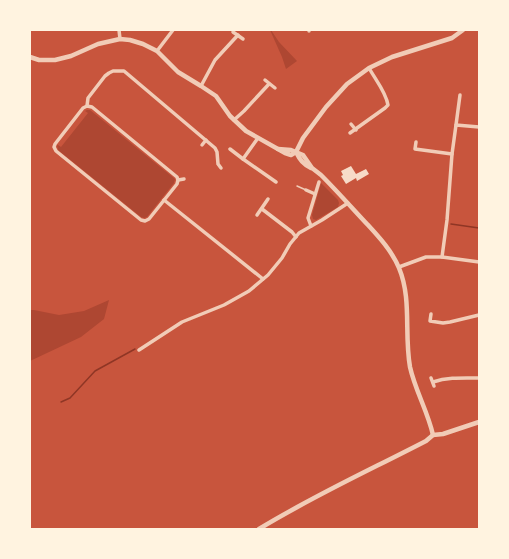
<svg xmlns="http://www.w3.org/2000/svg" width="509" height="559" font-family="Montserrat,sans-serif">
<style>
.green{fill:#ae4732}
.lines{fill:none;stroke-linecap:round;stroke-linejoin:round}
.stream{stroke:#8f3625;stroke-width:1.5}
.building{fill:#f7dbc8}
.service{stroke:#f1ccb7;stroke-width:1.5}
.minor{stroke:#f1ccb7;stroke-width:3.5}
.tertiary{stroke:#f1ccb7;stroke-width:4.5}
</style>
<rect width="100%" height="100%" fill="#c8553d"/>
<!-- green -->
<g class="green">
<polygon points="270,30 271,30 279,42 297,61 286,69 282,57"/>
<polygon points="87,110 90,110 175,179 174,183 147,217 144,218 141,217 58,150 57,145 58,145 61,147 88,113 85,111"/>
<polygon points="321,183 338,200 339,203 338,207 316,220 313,219 312,215"/>
<polygon points="109,300 104,319 81,337 30,361 30,310 34,310 59,315 84,311"/>
</g>
<g class="lines">
<!-- stream -->
<g class="stream">
<polyline points="451,224 479,228"/>
<polyline points="61,402 70,398 95,371 135,349"/>
</g>
</g>
<!-- building -->
<polygon class="building" points="351,166 356,174 366,169 369,174 357,181 356,178 346,184 341,176 343,175 341,171"/>
<g class="lines">
<!-- service -->
<polyline class="service" points="297,186 306,190"/>
<!-- minor -->
<g class="minor">
<polyline points="119,30 120,39"/>
<polyline points="309,30 309,31"/>
<polyline points="233,32 243,39"/>
<polyline points="157,51 173,30"/>
<polyline points="265,80 275,88"/>
<polyline points="201,86 215,60 238,35"/>
<polygon points="87,106 92,107 177,177 178,180 177,184 149,219 145,221 141,220 56,151 54,147 55,144 83,108"/>
<polyline points="87,106 88,98 105,76 109,73 113,71 124,71 215,148 217,152 218,164 221,168"/>
<polyline points="234,120 244,111 269,84"/>
<polyline points="351,124 356,130"/>
<polyline points="456,125 460,95"/>
<path d="M350 133 385 108 388 105C386 92 375 79 369 68"/>
<polyline points="416,142 415,149 452,154"/>
<polyline points="202,145 206,140"/>
<polyline points="230,149 243,159 276,182"/>
<polyline points="243,159 258,138"/>
<polyline points="178,180 184,179"/>
<polyline points="306,190 315,194"/>
<polyline points="164,200 263,279"/>
<polyline points="262,209 292,232 296,237"/>
<polyline points="257,215 268,199"/>
<polyline points="311,226 308,218 319,182"/>
<polyline points="442,257 447,220 452,154 456,125 479,127"/>
<polyline points="399,267 426,257 442,257 479,262"/>
<polyline points="431,314 430,321 443,323 450,322 479,315"/>
<polyline points="139,350 182,322 224,305 249,291 268,275 282,258 290,244 299,233 322,220 348,203"/>
<polyline points="431,378 434,386"/>
<path d="M433 382C448 377 463 378 479 378"/>
</g>
<!-- tertiary -->
<g class="tertiary">
<polyline points="30,57 39,60 55,60 71,56 98,44 120,39 130,40 143,44 157,51 178,72 201,86 216,96 230,116 246,131 285,153 291,155 296,152"/>
<path d="M278 149 291 150 303 155 312 168 321 175C337 191 352 208 367 224 379 237 392 251 399 268 412 299 404 334 410 367 415 390 428 412 433 435"/>
<polyline points="296,152 303,138 326,107 347,84 369,68 392,57 452,38 463,30"/>
<path d="M296 152C300 160 303 164 311 168"/>
<path d="M259 529C313 496 370 470 426 441L433 435 443 434 479 422"/>
</g>
</g>
<!-- border -->
<rect width="509" height="559" fill="none" stroke="#fff3e0" stroke-width="62"/>
</svg>
